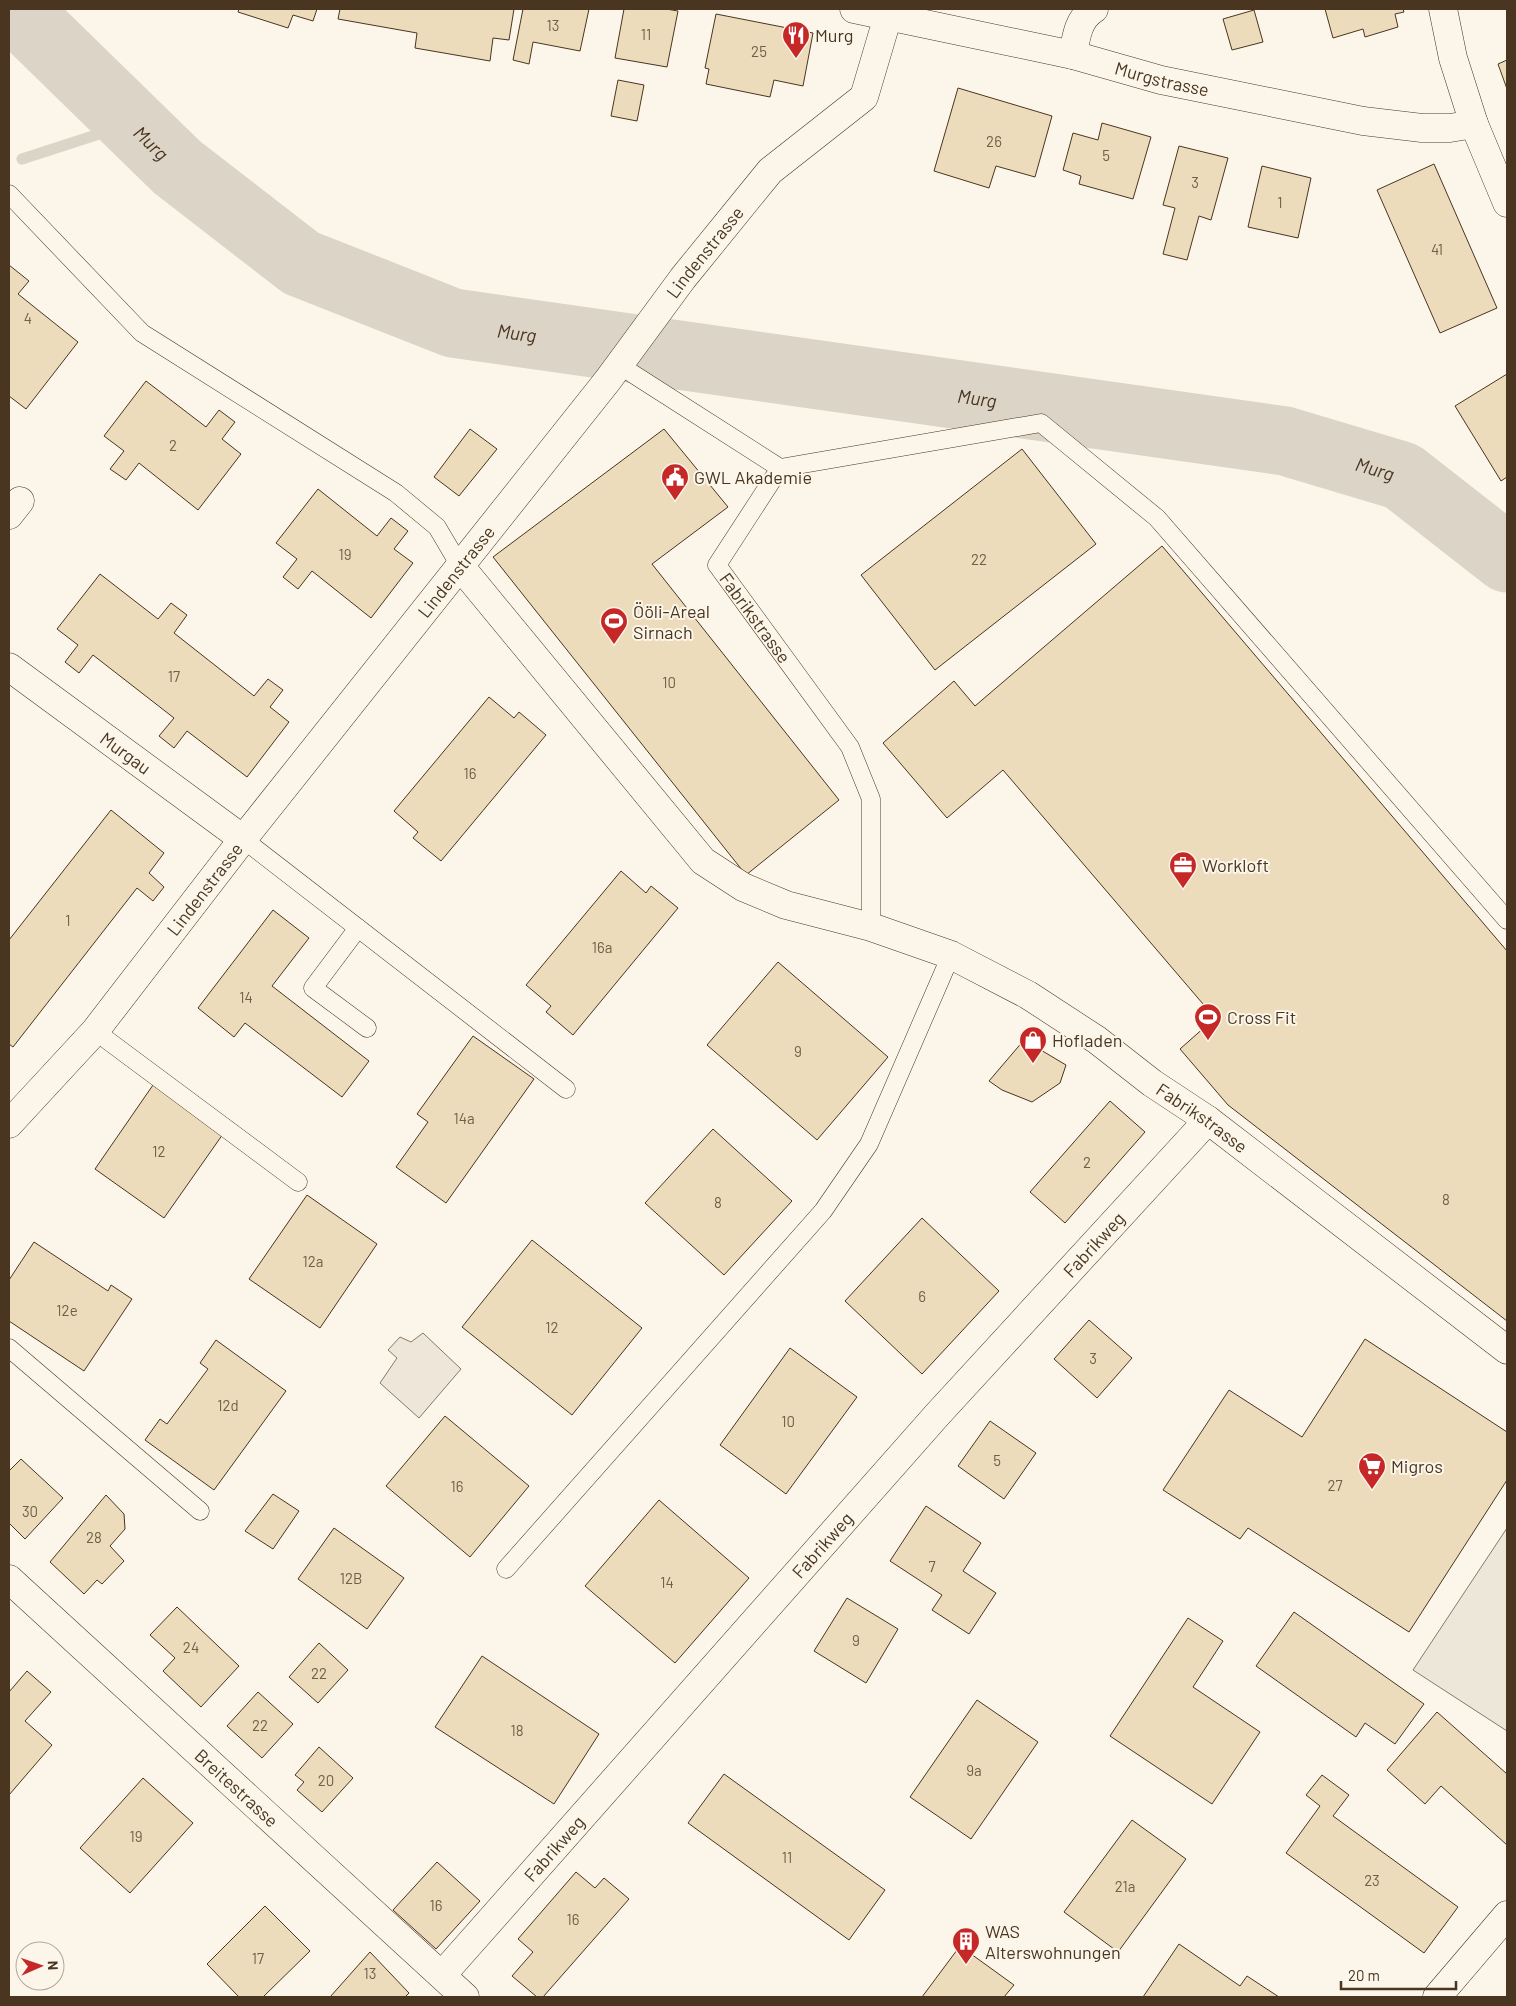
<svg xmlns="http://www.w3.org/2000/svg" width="1516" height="2006" font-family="Barlow,sans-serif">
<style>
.green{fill:#ede6d9;stroke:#887966}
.parking{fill:#ede7d9;stroke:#887966}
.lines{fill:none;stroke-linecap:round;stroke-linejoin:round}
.stream{stroke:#dcd4c6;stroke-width:11}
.river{stroke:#dcd4c6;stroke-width:69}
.building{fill:#ecdcbc;stroke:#4a3520}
.lane-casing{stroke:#4a3520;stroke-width:19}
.street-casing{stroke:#4a3520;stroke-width:29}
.secondary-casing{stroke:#4a3520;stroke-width:29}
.lane{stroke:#fbf6e9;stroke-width:18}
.street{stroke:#fbf6e9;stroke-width:28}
.secondary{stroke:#fbf6e9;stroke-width:28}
.labels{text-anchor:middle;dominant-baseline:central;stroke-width:4;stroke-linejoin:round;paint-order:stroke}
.number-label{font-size:15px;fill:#725f47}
.poi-label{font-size:18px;fill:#4a3520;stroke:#fbf6e9;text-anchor:start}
.street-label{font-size:18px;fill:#4a3520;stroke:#fbf6e9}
.water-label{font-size:19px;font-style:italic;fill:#4a3520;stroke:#fbf6e9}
</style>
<rect width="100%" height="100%" fill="#fbf6e9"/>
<!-- green -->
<polygon class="green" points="423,1333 461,1369 419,1418 380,1383 397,1358 388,1350 400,1337 411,1342"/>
<!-- parking -->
<polygon class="parking" points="1507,1528 1507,1731 1413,1670"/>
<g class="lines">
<!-- stream -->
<polyline class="stream" points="22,159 133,123"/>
<!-- river -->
<path class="river" id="s1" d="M15 9 177 167 301 263 453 323 1285 441 1402 476 1507 558"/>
</g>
<!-- building -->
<g class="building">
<polygon points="239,9 317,9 313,21 293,15 288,28 238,12"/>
<polygon points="340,9 514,9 509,40 493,38 490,61 415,48 417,33 338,19"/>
<polygon points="523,9 589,9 580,51 533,42 529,64 513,60"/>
<polygon points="624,9 666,9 678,11 667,67 615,58"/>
<polygon points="1325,9 1403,9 1404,12 1395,14 1398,27 1365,37 1363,29 1333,38"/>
<polygon points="1254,10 1263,42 1232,50 1223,19"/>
<polygon points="716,14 813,33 803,86 774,80 770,97 706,84 709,69 705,68"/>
<polygon points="1507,60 1507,89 1498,64"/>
<polygon points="618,80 644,85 637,121 611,116"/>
<polygon points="958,88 1052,116 1035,177 996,166 989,188 934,171"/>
<polygon points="1102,123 1151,137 1133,199 1079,184 1081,176 1063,170 1073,133 1098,140"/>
<polygon points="1179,146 1228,158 1211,220 1199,216 1187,260 1163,254 1175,208 1163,205"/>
<polygon points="1434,164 1497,308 1440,333 1377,190"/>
<polygon points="1262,166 1311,178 1298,238 1248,227"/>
<polygon points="9,265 29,281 18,294 78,342 26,409 9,396"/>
<polygon points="1507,374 1507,477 1501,481 1455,406"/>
<polygon points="146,381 206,427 219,410 235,422 222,439 241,454 198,510 139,463 126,480 110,469 124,451 104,436"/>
<polygon points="470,429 497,449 459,496 434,477"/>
<polygon points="664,429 728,507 652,564 839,800 746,875 493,557"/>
<polygon points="1022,449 1096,544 935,670 861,575"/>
<polygon points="318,489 377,536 391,518 408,531 394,549 413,563 371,618 312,571 298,589 283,577 297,559 276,543"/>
<polygon points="1162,546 1507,951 1507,1321 1228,1105 1180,1049 1215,1018 1003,770 947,818 883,743 954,681 975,706"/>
<polygon points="100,574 158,619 171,603 187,615 174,633 254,696 268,679 283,690 270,707 289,722 247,777 187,731 174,748 159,736 174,718 93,655 79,673 65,662 78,645 57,629"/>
<polygon points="489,697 514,718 519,712 546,735 441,861 413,838 418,832 394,811"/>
<polygon points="111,810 164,853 149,873 164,887 153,901 137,888 13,1047 9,1044 9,940"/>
<polygon points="621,871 646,893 651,886 678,908 573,1035 546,1012 551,1006 526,985"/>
<polygon points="273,910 309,938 272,986 369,1061 342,1097 245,1023 234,1037 198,1008"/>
<polygon points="778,962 888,1057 817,1140 707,1045"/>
<polygon points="473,1036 534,1079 446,1203 396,1167 428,1122 417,1114"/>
<polygon points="1024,1040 1066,1065 1060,1083 1032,1102 1002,1090 989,1081"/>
<polygon points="153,1085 223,1134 164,1218 95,1169"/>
<polygon points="1110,1101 1145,1132 1065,1223 1030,1192"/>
<polygon points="713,1129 792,1201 724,1275 645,1203"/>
<polygon points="307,1195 377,1244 320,1328 249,1279"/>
<polygon points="922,1218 999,1291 922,1374 845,1301"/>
<polygon points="532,1240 642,1328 572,1415 462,1327"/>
<polygon points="34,1242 108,1291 111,1285 132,1299 84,1371 9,1321 9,1280"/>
<polygon points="1089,1320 1132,1358 1097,1398 1054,1359"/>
<polygon points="1365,1339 1507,1432 1507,1480 1409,1632 1248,1528 1240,1539 1163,1490 1229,1390 1302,1437"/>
<polygon points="216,1340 286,1391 214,1490 145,1440 160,1419 167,1424 208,1369 200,1363"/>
<polygon points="790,1348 857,1397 786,1494 720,1445"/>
<polygon points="445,1416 529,1486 470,1557 386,1486"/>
<polygon points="990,1421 1036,1453 1004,1499 958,1466"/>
<polygon points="21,1459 63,1498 25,1539 9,1523 9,1471"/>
<polygon points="273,1494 299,1511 273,1549 245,1531"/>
<polygon points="106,1495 124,1514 125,1529 110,1546 124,1561 102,1584 97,1580 84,1594 50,1562"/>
<polygon points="659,1500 749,1578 675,1663 585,1586"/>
<polygon points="926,1506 981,1543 963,1571 996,1593 969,1634 932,1610 942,1595 890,1561"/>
<polygon points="334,1528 404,1578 367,1629 298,1579"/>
<polygon points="847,1598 898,1629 866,1683 814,1651"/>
<polygon points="177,1607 239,1666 201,1707 163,1671 175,1658 150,1635"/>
<polygon points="1294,1612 1424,1704 1395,1744 1365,1723 1356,1737 1256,1666"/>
<polygon points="1188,1618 1223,1641 1193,1687 1260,1732 1212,1804 1110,1736"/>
<polygon points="319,1643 348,1670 318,1703 289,1677"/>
<polygon points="482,1656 599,1734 554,1804 435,1727"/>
<polygon points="27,1671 51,1692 25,1721 52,1745 9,1795 9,1692"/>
<polygon points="258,1692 293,1724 262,1758 227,1726"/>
<polygon points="977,1700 1038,1742 971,1839 910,1797"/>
<polygon points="1437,1712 1507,1774 1507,1845 1441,1786 1425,1804 1387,1770"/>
<polygon points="319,1747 353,1778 322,1812 297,1790 304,1782 295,1775"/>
<polygon points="724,1774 885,1890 849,1940 688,1823"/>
<polygon points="1322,1775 1349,1795 1333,1816 1458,1907 1424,1953 1286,1853 1320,1806 1306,1795"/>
<polygon points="143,1778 193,1823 130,1893 80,1848"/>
<polygon points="1132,1820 1186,1859 1118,1952 1064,1912"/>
<polygon points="437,1862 480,1901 436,1949 393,1910"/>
<polygon points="576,1872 595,1888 604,1878 629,1899 543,1997 537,1997 512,1976 533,1952 518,1939"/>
<polygon points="265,1906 310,1951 263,1997 239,1997 207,1964"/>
<polygon points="1179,1944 1240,1986 1247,1976 1279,1997 1143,1997"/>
<polygon points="960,1946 1014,1985 1004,1997 922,1997"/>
<polygon points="370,1952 409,1993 405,1997 330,1997"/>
</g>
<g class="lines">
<!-- lane casing -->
<g class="lane-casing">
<g id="lane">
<polyline points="9,194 142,333 396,493 437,527 460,566"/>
<path id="s2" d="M619 365 780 468 717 565 850 747 871 799V927"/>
<polyline points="780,468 1041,423 1157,518 1507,920"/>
<polyline points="243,839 566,1089"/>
<polyline points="358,928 313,988 367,1028"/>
<polyline points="95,1031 298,1182"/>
<polyline points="9,1348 200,1511"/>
<polyline points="506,1569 823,1211 869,1144 951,955"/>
</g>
</g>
<!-- street casing -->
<g class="street-casing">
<g id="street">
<path id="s3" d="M854 9 1073 55 1161 80 1363 121 1422 128H1450L1474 124"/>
<path d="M1073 55C1076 37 1078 19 1094 9"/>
<polyline points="9,515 20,501"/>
<path id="s4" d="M460 566 703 861 743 887 786 905 871 927 951 955 1028 995 1097 1040 1152 1083 1208 1120 1507 1350"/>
<path id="s5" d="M9 667 243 839"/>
<path id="s6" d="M9 1124 95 1031 243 839 608 380 683 278 770 171 864 97 888 16"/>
<path id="s7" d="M9 1579 465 1997"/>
<path id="s8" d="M442 1975 937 1415 1208 1120"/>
</g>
</g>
<!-- secondary casing -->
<g class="secondary-casing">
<g id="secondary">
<polyline points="1443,9 1453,58 1474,124 1507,203"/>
<polyline points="1437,1997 1507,1915"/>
</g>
</g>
<!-- lane -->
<use href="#lane" class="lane"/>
<!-- street -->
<use href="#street" class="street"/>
<!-- secondary -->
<use href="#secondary" class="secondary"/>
</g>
<!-- icons -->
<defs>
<g id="restaurant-pin" transform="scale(1.4375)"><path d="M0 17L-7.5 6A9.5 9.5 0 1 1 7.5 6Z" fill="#c62828" stroke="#fbf6e9"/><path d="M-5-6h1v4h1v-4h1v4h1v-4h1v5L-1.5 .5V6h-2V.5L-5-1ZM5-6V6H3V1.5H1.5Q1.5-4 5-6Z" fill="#fff"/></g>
<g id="civic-pin" transform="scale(1.4375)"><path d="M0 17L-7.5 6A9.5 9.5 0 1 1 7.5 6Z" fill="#c62828" stroke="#fbf6e9"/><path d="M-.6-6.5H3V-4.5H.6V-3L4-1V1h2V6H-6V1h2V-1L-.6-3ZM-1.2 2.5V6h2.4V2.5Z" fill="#fff"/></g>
<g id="stadium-pin" transform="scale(1.4375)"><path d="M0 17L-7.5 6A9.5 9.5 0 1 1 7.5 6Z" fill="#c62828" stroke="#fbf6e9"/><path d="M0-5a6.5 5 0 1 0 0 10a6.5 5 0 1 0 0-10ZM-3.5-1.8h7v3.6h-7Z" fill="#fff"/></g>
<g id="office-pin" transform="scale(1.4375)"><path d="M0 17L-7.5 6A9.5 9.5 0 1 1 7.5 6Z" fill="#c62828" stroke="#fbf6e9"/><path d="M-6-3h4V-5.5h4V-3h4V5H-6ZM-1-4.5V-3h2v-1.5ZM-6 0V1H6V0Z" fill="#fff"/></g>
<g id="shop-pin" transform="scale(1.4375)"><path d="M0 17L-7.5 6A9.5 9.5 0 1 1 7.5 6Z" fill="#c62828" stroke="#fbf6e9"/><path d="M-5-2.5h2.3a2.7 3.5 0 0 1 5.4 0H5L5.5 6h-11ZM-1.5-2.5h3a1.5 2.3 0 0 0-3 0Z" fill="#fff"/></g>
<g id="supermarket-pin" transform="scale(1.4375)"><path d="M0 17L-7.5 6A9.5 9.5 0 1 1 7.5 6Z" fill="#c62828" stroke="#fbf6e9"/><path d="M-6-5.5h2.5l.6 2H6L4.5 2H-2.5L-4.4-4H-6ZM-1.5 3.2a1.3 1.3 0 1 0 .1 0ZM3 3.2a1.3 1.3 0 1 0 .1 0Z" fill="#fff"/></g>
<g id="building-pin" transform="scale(1.4375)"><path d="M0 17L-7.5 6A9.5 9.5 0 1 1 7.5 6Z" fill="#c62828" stroke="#fbf6e9"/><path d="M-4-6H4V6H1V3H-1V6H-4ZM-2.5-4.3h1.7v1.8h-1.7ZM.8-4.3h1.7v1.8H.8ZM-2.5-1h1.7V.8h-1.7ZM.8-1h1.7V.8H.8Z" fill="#fff"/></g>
</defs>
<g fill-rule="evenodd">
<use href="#restaurant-pin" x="796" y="35"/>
<use href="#civic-pin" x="675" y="477"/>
<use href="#stadium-pin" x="614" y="621"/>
<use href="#office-pin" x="1183" y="865"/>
<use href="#stadium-pin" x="1208" y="1017"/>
<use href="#shop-pin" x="1033" y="1040"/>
<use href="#supermarket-pin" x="1372" y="1466"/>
<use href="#building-pin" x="966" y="1941"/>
</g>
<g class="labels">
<!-- number labels -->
<g class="number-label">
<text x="553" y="25">13</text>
<text x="646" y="34">11</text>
<text x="759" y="51">25</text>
<text x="994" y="141">26</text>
<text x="1106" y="155">5</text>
<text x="1195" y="182">3</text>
<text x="1280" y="202">1</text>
<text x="1437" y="249">41</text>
<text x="28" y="318">4</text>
<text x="173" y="445">2</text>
<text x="345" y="554">19</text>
<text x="979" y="559">22</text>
<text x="174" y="676">17</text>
<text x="669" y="682">10</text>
<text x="470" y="773">16</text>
<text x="68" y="920">1</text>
<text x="602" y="947">16a</text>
<text x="246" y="997">14</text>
<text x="798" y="1051">9</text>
<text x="464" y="1118">14a</text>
<text x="159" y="1151">12</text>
<text x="1087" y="1162">2</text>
<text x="1446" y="1199">8</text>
<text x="718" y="1202">8</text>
<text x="313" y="1261">12a</text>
<text x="922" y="1296">6</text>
<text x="67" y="1310">12e</text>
<text x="552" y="1327">12</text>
<text x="1093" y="1358">3</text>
<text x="228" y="1405">12d</text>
<text x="788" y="1421">10</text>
<text x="997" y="1460">5</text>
<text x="1335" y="1485">27</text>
<text x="457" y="1486">16</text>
<text x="30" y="1511">30</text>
<text x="94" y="1537">28</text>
<text x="932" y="1566">7</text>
<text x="351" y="1578">12B</text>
<text x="667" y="1582">14</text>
<text x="856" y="1640">9</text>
<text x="191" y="1647">24</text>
<text x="319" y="1673">22</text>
<text x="260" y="1725">22</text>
<text x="517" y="1730">18</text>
<text x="974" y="1770">9a</text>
<text x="326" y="1780">20</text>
<text x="136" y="1836">19</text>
<text x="787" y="1857">11</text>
<text x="1372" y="1880">23</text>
<text x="1125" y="1886">21a</text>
<text x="436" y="1905">16</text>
<text x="573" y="1919">16</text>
<text x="258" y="1958">17</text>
<text x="370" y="1973">13</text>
</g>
<!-- poi labels -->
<g class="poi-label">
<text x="815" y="35">Murg</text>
<text x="694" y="477">GWL Akademie</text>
<text x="633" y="611">Ööli-Areal<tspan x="633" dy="21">Sirnach</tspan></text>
<text x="1202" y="865">Workloft</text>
<text x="1227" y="1017">Cross Fit</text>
<text x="1052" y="1040">Hofladen</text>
<text x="1391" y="1466">Migros</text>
<text x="985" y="1931">WAS<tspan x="985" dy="21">Alterswohnungen</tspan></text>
</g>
<!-- street labels -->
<g class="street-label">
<text stroke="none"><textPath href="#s3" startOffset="316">Murgstrasse</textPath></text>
<text stroke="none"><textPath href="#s6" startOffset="1116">Lindenstrasse</textPath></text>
<text stroke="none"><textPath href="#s6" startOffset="711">Lindenstrasse</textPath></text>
<text stroke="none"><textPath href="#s2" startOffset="372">Fabrikstrasse</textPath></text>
<text stroke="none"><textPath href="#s5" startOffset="145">Murgau</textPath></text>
<text stroke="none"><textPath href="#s6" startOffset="306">Lindenstrasse</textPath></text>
<text stroke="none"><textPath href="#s4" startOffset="949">Fabrikstrasse</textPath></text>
<text stroke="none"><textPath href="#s8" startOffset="979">Fabrikweg</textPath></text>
<text stroke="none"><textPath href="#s8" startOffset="574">Fabrikweg</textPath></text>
<text stroke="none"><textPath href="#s7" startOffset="309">Breitestrasse</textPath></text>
<text stroke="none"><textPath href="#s8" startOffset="169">Fabrikweg</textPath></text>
</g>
<!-- water labels -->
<g class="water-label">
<text stroke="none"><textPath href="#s1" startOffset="191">Murg</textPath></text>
<text stroke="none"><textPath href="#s1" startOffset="611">Murg</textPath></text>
<text stroke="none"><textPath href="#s1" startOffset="1076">Murg</textPath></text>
<text stroke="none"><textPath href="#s1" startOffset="1481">Murg</textPath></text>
</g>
</g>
<!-- border -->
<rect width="1516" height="2006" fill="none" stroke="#4a3520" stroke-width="20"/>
<!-- north arrow -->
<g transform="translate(40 1966) rotate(88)"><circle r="24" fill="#fbf6e9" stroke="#b4a999"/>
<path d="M0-4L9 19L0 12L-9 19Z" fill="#c62828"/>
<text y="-8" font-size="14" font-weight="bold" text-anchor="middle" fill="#4a3520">N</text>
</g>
<!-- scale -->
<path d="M1341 1981v8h115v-8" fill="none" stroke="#4a3520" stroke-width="2.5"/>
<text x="1348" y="1981" font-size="15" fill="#4a3520" stroke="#fbf6e9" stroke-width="4" paint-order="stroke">20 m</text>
</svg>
